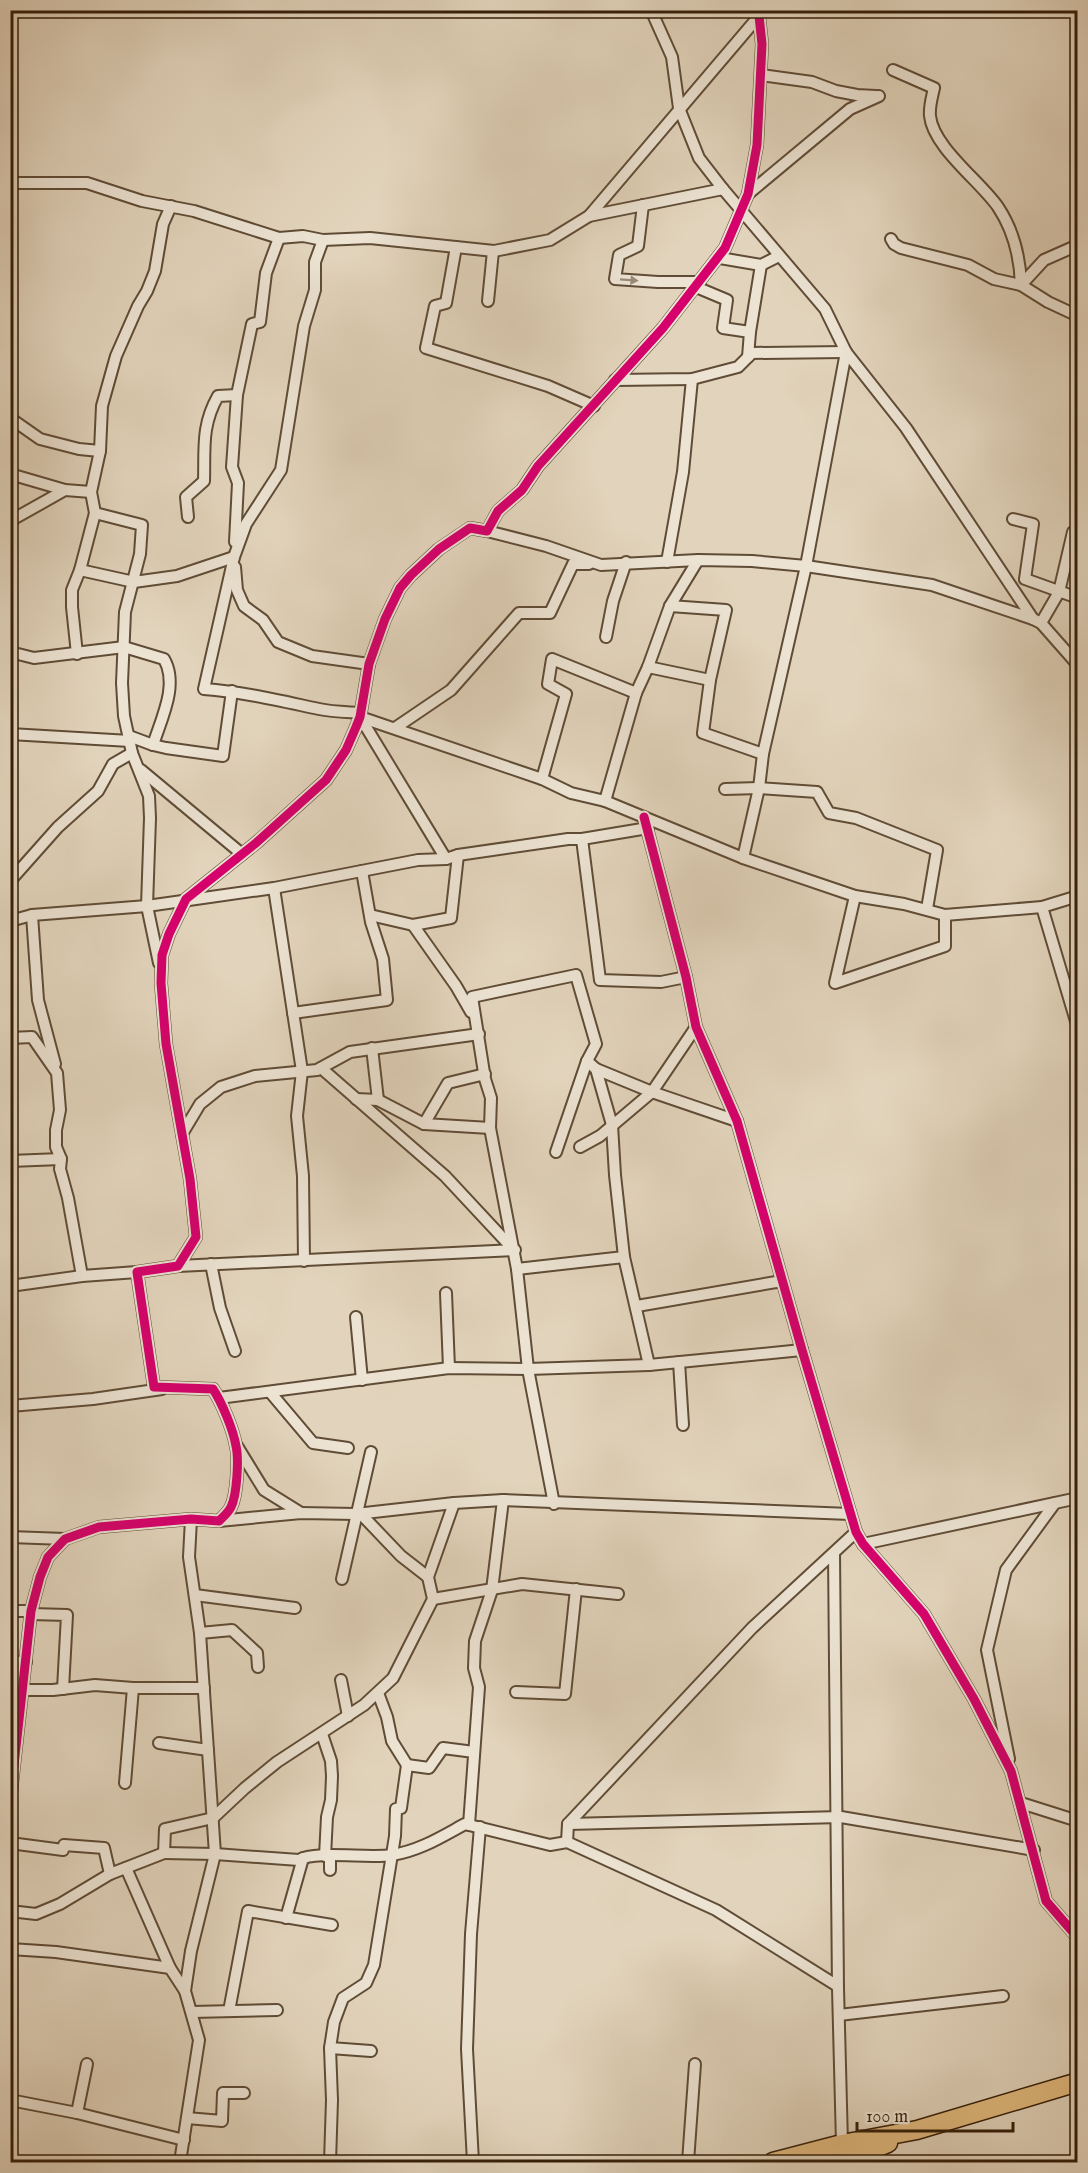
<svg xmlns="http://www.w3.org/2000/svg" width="1088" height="2173" font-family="'IM FELL English',serif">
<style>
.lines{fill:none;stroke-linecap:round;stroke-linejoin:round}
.street-casing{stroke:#604c36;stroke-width:14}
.highway-casing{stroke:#341e09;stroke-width:21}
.street{stroke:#ece3d3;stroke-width:10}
.highway{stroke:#e1ba7e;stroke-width:18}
.cycleway-casing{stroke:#ece3d3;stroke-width:13}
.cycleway{stroke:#d6006c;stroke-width:9}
.oneway{fill:#998a78}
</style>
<rect width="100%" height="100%" fill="#e2d4bc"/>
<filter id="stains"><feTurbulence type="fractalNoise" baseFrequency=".00333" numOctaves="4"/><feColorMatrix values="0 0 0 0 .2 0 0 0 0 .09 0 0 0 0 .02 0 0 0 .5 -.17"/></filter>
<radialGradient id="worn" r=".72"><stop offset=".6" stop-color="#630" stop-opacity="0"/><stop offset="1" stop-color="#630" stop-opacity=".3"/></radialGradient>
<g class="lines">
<!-- street casing -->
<g class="street-casing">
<g id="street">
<polyline points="651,10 672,57 679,108 699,158 723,189"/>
<path d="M893 70 934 88C932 97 929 107 930 116 933 147 981 182 998 207 1014 231 1020 256 1021 285L1048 302 1078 316"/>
<polyline points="761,75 812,82 836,91 857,95 876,96"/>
<polyline points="10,180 17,183 87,183 142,201 194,211 279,238 303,236 323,240 370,238 494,251 550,240 589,216 759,16"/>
<polyline points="748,194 850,109 879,96"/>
<polyline points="643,205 638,246 619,255 615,279 658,282 700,282"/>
<polyline points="589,216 723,189 825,309 846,352 906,428 1033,619 1041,623 1078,665"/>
<polyline points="891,239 894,244 901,248 968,265 994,279 1021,285 1044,260 1078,245"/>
<path d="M323 240 315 262V290L304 326 281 470 246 524 234 557 204 689C244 692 281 701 319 709 333 712 347 712 361 713"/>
<polyline points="456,247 446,303 435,306 426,348 548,386 594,406"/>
<polyline points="720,258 761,265 779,256"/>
<polyline points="696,287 727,300 723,328 750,332"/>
<polyline points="488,301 493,251"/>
<polyline points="748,357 750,332 761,265"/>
<polyline points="615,380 692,379 738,367 752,353 846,352"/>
<polyline points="10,418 40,439 79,449 100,451"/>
<polyline points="10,474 65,490 91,492"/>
<path d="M188 517 186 497 204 481C205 449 201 426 218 396L237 395"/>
<polyline points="1013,519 1033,524 1025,579 1078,598"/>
<polyline points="10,521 65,490"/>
<polyline points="487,531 546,546 601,565 698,560 752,561 806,566 932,585 1033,619"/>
<polyline points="235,542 238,483 232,467 237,395 252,324 260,322 266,273 279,238"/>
<polyline points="667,562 683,472 692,379"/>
<polyline points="235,567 237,590 244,606 263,620 278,642 312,656 369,664"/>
<polyline points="80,570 134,582 177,576 234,557"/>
<polyline points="670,606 726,610 710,680 703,733 763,754"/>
<polyline points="1041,623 1059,592 1073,532"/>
<polyline points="606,637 613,601 626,562"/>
<path d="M10 652 34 658 124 647 164 659C179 685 161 719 153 745L129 736"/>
<polyline points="77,654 72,607 72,590 80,570 95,513"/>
<polyline points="648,667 710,680"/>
<polyline points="360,717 542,779 571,793 605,801 743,858 855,896 904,904 945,915 1042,907"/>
<polyline points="360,717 446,859"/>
<polyline points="395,728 451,690 519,613 550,613 573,564 589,564"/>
<polyline points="10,734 130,741"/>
<polyline points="153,745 166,748 223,756 232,691"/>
<polyline points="141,770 242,854"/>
<polyline points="542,779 566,694 548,684 552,659 636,693"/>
<polyline points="725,789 759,788 817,792 829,813 856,818 937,850 927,909"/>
<polyline points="605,801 636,693 648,667 670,606 698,560"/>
<polyline points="644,817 686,977 696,1027 737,1121 802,1350 856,1532 863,1544 924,1614 974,1699 1011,1771 1046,1901 1078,1938"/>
<polyline points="582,839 600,980 661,982 686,977"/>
<polyline points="743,858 759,788 763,754 806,566 846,352"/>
<polyline points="10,881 58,827 98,791 113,764 132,753"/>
<polyline points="274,888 302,1071 297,1116 303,1176 304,1261"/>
<polyline points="855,896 835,983 945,946 945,915"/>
<polyline points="1078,896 1042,907 1078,1028"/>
<polyline points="32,915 38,1000 55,1064"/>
<polyline points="370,915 413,925 451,918 458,855"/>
<polyline points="10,921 32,915 147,906 274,888 418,860 446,859 458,855 568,839 582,839 648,828"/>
<polyline points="413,925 456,986 471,1012"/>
<polyline points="159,963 147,906 150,818 149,796 132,753 124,716 122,683 125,612 140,554 142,525 95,513 91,492 100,451 102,406 116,356 138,306 147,291 155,271 163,224 171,206"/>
<polyline points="293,1013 387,1000 383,959 371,922 362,871"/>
<polyline points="10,1038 32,1037 57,1073 60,1110 56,1130 56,1147 61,1159 60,1169 68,1198 82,1276"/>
<polyline points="372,1048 378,1100"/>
<polyline points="321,1068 445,1176 514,1250"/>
<polyline points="596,1069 652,1092 737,1121"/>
<polyline points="356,1099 378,1100 424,1124 490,1128"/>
<polyline points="424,1124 448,1083 485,1074"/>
<polyline points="182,1134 200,1104 221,1087 255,1076 317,1070 350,1052 479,1034"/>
<polyline points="580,1147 600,1136 652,1092 696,1027"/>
<polyline points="556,1152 587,1061"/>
<polyline points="10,1161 61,1159"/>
<polyline points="211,1264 220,1308 235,1351"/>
<polyline points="178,1266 515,1250"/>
<polyline points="517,1269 624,1257"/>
<polyline points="10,1286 82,1276 137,1272"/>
<polyline points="446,1293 449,1368"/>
<polyline points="637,1306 782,1281"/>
<polyline points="356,1317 362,1380"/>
<polyline points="679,1362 683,1425"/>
<polyline points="270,1392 313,1443 348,1448"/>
<polyline points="219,1398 449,1368 528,1369 649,1365 802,1350"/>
<polyline points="10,1406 93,1399 162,1389"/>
<polyline points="237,1446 264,1490 301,1513"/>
<polyline points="554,1504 528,1369 517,1269 490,1128 491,1098 485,1079 472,997 576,975 596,1044 587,1061 596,1069 612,1125 615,1175 624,1257 649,1365"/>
<polyline points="360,1513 401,1556 428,1577"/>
<polyline points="219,1521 301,1513 356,1514 454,1503 503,1500 850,1514"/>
<polyline points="10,1537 65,1539"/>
<polyline points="863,1544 1078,1498"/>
<polyline points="834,1553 838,1988"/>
<polyline points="342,1579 371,1452"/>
<polyline points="195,1595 295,1608"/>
<polyline points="433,1599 522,1584 618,1594"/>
<polyline points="10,1611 31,1611"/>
<polyline points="31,1614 67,1615 63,1689"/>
<polyline points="200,1633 232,1630 257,1653 258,1667"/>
<polyline points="10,1662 26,1662"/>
<polyline points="341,1680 348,1716"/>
<polyline points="23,1690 53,1690 95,1685 133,1688 204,1688"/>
<polyline points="516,1692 565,1694 576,1589"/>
<polyline points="322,1734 331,1761 332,1776 331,1800 327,1817 325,1856"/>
<polyline points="159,1743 208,1750"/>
<polyline points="1009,1759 987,1650 1006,1570 1055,1503"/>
<polyline points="407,1765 429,1768 443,1748 474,1752"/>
<polyline points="125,1783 133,1688"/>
<path d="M10 1801 31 1611 40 1577 48 1557 65 1539 99 1527 191 1519 219 1521C224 1516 228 1513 231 1507 237 1495 239 1459 236 1446 233 1429 222 1403 213 1389L154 1387 137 1272 178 1266 196 1237 190 1179 166 1044 161 983 162 955 169 934 186 899 256 843 326 780 346 750 356 727 360 717 369 664 385 619 400 588 411 575 439 549 470 528 487 531 498 511 522 490 538 466 663 328 725 248 748 194 757 145 762 44 759 16 762 10"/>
<polyline points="1021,1803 1078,1821"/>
<polyline points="568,1824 841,1817 1034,1850"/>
<polyline points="469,1825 479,1687 474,1668 475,1641 492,1590 503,1500"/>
<polyline points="567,1842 568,1824 752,1628 856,1532"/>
<polyline points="10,1843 63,1850 64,1845 104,1848 110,1874"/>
<path d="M164 1853 215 1854 299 1860C316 1850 369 1859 392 1855 419 1851 441 1837 465 1824L550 1845 567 1842 716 1910 836 1985 838 1988 842 2144"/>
<polyline points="126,1868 170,1968 185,1991"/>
<polyline points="330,1870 330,1856"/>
<polyline points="10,1911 36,1914 60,1904 110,1874 164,1853 165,1829 213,1818 245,1788 277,1762 364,1705 393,1678 433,1599 428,1577 454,1503"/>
<polyline points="286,1918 303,1858"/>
<polyline points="10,1949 56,1952 170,1968"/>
<polyline points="229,2011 248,1911 332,1925"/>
<polyline points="192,2012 277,2010"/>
<polyline points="839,2015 1003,1996"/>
<polyline points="330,2048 371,2051"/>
<polyline points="10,2100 77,2113 184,2140"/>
<polyline points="77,2113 87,2064"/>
<polyline points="187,2118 222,2121 223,2093 244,2093"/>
<polyline points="180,2162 199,2040 185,1991 191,1951 215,1854 200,1633 189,1557 191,1519"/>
<polyline points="330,2162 332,2100 330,2048 334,2022 343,1998 366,1983 374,1965 395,1836 396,1809 401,1808 407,1765 392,1741 387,1717 378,1693"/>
<polyline points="473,2162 467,2049 471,1934 480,1827"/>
<polyline points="688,2162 695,2064"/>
</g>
</g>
<!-- highway casing -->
<g class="highway-casing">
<g id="highway">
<polyline points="773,2162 842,2144 917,2130 1078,2082"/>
<polyline points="842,2162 888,2143"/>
</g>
</g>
<!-- street -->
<use href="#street" class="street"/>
<!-- highway -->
<use href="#highway" class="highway"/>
<!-- cycleway casing -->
<g class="cycleway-casing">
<g id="cycleway">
<polyline points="644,817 686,977 696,1027 737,1121 802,1350 856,1532 863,1544 924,1614 974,1699 1011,1771 1046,1901 1078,1938"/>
<path d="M10 1801 31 1611 40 1577 48 1557 65 1539 99 1527 191 1519 219 1521C224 1516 228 1513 231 1507 237 1495 239 1459 236 1446 233 1429 222 1403 213 1389L154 1387 137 1272 178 1266 196 1237 190 1179 166 1044 161 983 162 955 169 934 186 899 256 843 326 780 346 750 356 727 360 717 369 664 385 619 400 588 411 575 439 549 470 528 487 531 498 511 522 490 538 466 663 328 725 248 748 194 757 145 762 44 759 16 762 10"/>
</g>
</g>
<!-- cycleway -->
<use href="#cycleway" class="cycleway"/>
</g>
<!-- one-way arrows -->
<defs><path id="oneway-solid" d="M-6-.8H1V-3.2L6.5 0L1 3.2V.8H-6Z" transform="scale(1.5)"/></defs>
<use class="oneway" href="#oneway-solid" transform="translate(629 280) rotate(4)"/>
<!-- margin -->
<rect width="1088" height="2173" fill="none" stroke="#e2d4bc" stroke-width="36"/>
<rect x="12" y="12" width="1064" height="2149" fill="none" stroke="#341e09" stroke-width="3"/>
<rect x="18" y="18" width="1052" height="2137" fill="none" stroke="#341e09" stroke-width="1.5"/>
<!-- scale -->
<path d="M857 2122v9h156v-9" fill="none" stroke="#341e09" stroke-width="3"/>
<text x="866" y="2122" font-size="18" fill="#341e09" stroke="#ece3d3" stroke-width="4.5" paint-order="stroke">100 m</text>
<rect width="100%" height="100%" filter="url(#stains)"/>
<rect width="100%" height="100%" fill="url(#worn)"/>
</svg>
